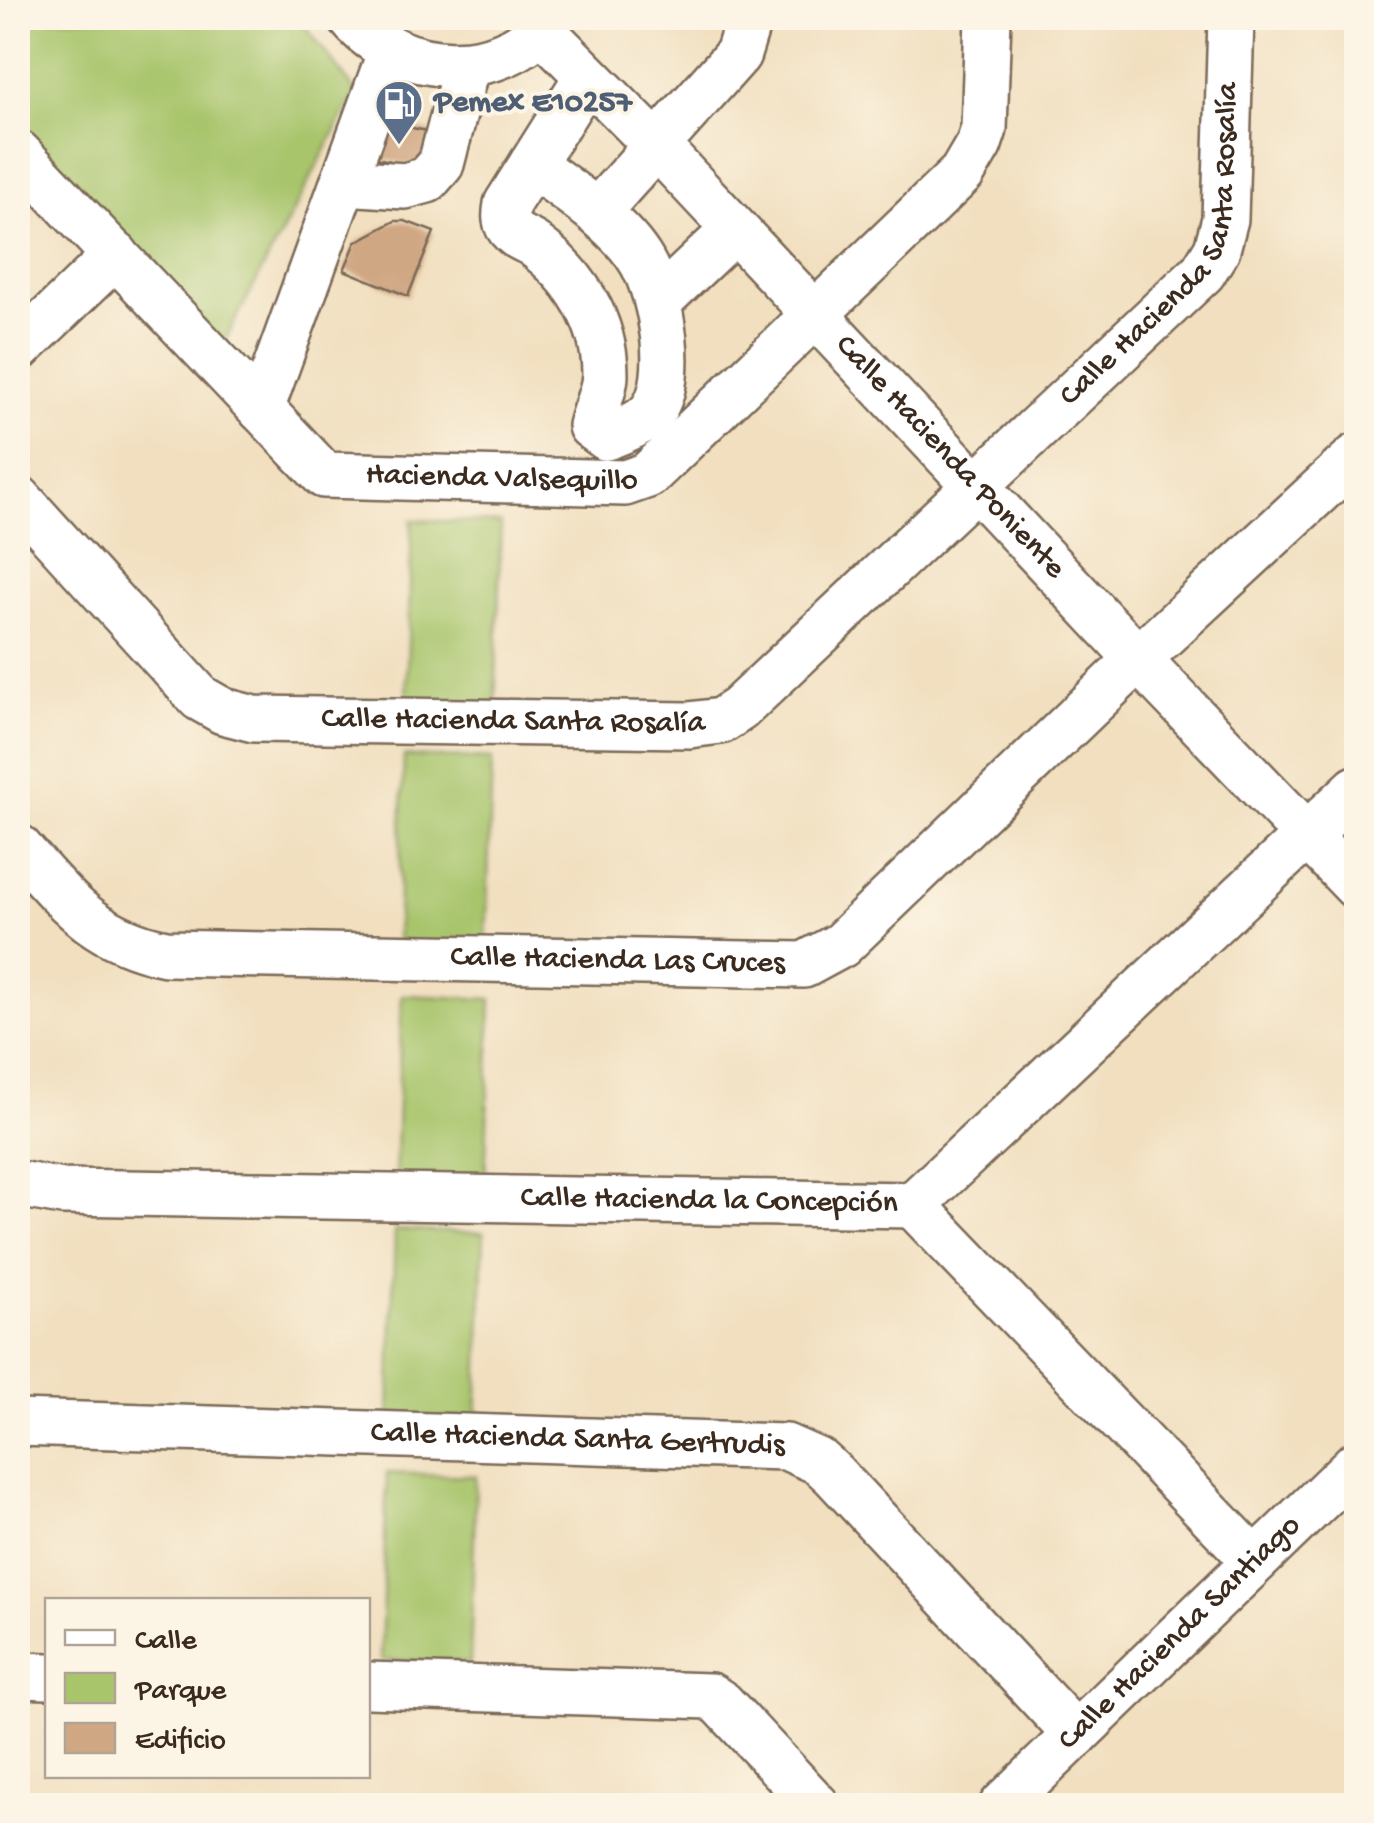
<svg xmlns="http://www.w3.org/2000/svg" width="1374" height="1823" font-family="'Gochi Hand',sans-serif">
<style>
.green{fill:#a8c56c;stroke:#727845;stroke-width:2.5}
.building{fill:#d0a783}
.lines{fill:none;stroke-linecap:round;stroke-linejoin:round}
.minor-casing{stroke:#7b6956;stroke-width:50}
.minor{stroke:#fff;stroke-width:45}
.labels{text-anchor:middle;dominant-baseline:central;stroke-width:8;stroke-linejoin:round;paint-order:stroke}
.service-label{font-size:32px;font-weight:bold;fill:#4e5e75;stroke:#fcf5e5;text-anchor:start}
.street-label{font-size:32px;fill:#3b2a1e;stroke:#fcf5e5}
</style>
<rect width="100%" height="100%" fill="#fcf5e5"/>
<filter id="ink" filterUnits="userSpaceOnUse"><feTurbulence type="fractalNoise" baseFrequency=".01" numOctaves="2"/><feDisplacementMap in="SourceGraphic" scale="20" xChannelSelector="R" yChannelSelector="G"/><feConvolveMatrix kernelMatrix="1 2 1 2 8 2 1 2 1" color-interpolation-filters="sRGB"/></filter>
<filter id="wash" filterUnits="userSpaceOnUse"><feTurbulence type="fractalNoise" baseFrequency=".0048" numOctaves="4" result="noise"/><feDisplacementMap in="SourceGraphic" scale="40" xChannelSelector="R" yChannelSelector="G"/><feGaussianBlur stdDeviation="2.25" result="paint"/><feColorMatrix in="noise" values="0 0 0 0 0 0 0 0 0 0 0 0 0 0 0 0 0 1.4 0 .05"/><feComposite in="paint" operator="in"/></filter>
<g filter="url(#wash)">
<rect width="100%" height="100%" fill="#f1dfbf"/>
<!-- green -->
<g class="green">
<polygon points="18,18 299,18 356,92 222,346 18,136"/>
<polygon points="412,520 501,523 495,710 406,707"/>
<polygon points="404,756 492,759 486,946 397,943"/>
<polygon points="402,995 491,999 485,1186 395,1182"/>
<polygon points="395,1230 484,1233 477,1420 389,1417"/>
<polygon points="387,1473 476,1476 470,1663 381,1660"/>
</g>
<g id="blocks">
<!-- building -->
<g class="building">
<polygon points="370,119 441,134 434,170 362,155"/>
<polygon points="395,221 405,221 434,232 408,296 344,270 356,242"/>
</g>
</g>
</g>
<g filter="url(#ink)">
<use href="#blocks" fill-opacity="0" stroke="#7b6956" stroke-width="2.5"/>
<g class="lines">
<!-- minor casing -->
<g class="minor-casing">
<g id="minor">
<path d="M351 18C399 76 504 82 550 18"/>
<path id="s1" d="M541 29 656 145 1138 659 1356 886"/>
<path id="s2" d="M18 153 324 475 625 483 648 475 962 173 979 144 984 129 988 18"/>
<path d="M532 164C567 190 620 224 642 262 661 295 677 378 652 411 642 424 622 431 606 437L591 426C595 409 605 390 605 374 605 321 575 275 533 244 527 240 518 238 513 232 504 224 505 215 507 204L587 77"/>
<polyline points="344,182 405,186 427,180 441,164 467,64"/>
<polyline points="597,212 738,54 749,18"/>
<polyline points="658,302 734,230"/>
<polyline points="18,349 116,255"/>
<polyline points="261,409 391,51"/>
<path id="s3" d="M18 498 200 698 223 711 254 719 689 725 721 721 739 709 1203 272 1217 249 1225 219 1231 18"/>
<path id="s4" d="M18 847C66 900 92 938 166 953L804 965 841 945 1138 659 1356 457"/>
<path id="s5" d="M18 1184 62 1192 913 1205 1356 789"/>
<polyline points="913,1205 1255,1561"/>
<path id="s6" d="M18 1423 786 1447 820 1462 834 1475 1076 1735"/>
<polyline points="18,1675 48,1676"/>
<polyline points="368,1685 710,1696 722,1704 817,1806"/>
<path id="s7" d="M1002 1806 1356 1464"/>
</g>
</g>
<!-- minor -->
<use href="#minor" class="minor"/>
</g>
</g>
<!-- icons -->
<defs>
<g id="fuel-pin" transform="scale(2.5)"><path d="M0 17L-7.5 6A9.5 9.5 0 1 1 7.5 6Z" fill="#5c6f8a" stroke="#fcf5e5"/><path d="M-5.5-6h7V0h2V4h1.3V-2.5L3-4.5l.8-.8L6-3V5H2.5V1h-1V6h-7ZM-4.2-4.7v3.2H.2V-4.7Z" fill="#fff"/></g>
</defs>
<g fill-rule="evenodd">
<use href="#fuel-pin" x="399" y="104"/>
</g>
<g class="labels">
<!-- service labels -->
<g class="service-label">
<text x="434" y="104">Pemex E10257</text>
</g>
<!-- street labels -->
<g class="street-label">
<text stroke="none"><textPath href="#s3" startOffset="1458">Calle Hacienda Santa Rosalía</textPath></text>
<text stroke="none"><textPath href="#s1" startOffset="592">Calle Hacienda Poniente</textPath></text>
<text stroke="none"><textPath href="#s2" startOffset="622">Hacienda Valsequillo</textPath></text>
<text stroke="none"><textPath href="#s3" startOffset="588">Calle Hacienda Santa Rosalía</textPath></text>
<text stroke="none"><textPath href="#s4" startOffset="638">Calle Hacienda Las Cruces</textPath></text>
<text stroke="none"><textPath href="#s5" startOffset="692">Calle Hacienda la Concepción</textPath></text>
<text stroke="none"><textPath href="#s6" startOffset="560">Calle Hacienda Santa Gertrudis</textPath></text>
<text stroke="none"><textPath href="#s7" startOffset="248">Calle Hacienda Santiago</textPath></text>
</g>
</g>
<!-- margin -->
<rect width="1374" height="1823" fill="none" stroke="#fcf5e5" stroke-width="60"/>
<!-- legend -->
<rect x="45" y="1598" width="325" height="180" fill="#fcf5e5" stroke="#afa495" stroke-width="2.5"/>
<rect x="65" y="1630" width="50" height="15" fill="#ffffff" stroke="#afa495" stroke-width="2.5"/>
<text x="135" y="1648" font-size="30" fill="#3b2a1e">Calle</text>
<rect x="65" y="1673" width="50" height="30" fill="#a8c56c" stroke="#afa495" stroke-width="2.5"/>
<text x="135" y="1698" font-size="30" fill="#3b2a1e">Parque</text>
<rect x="65" y="1723" width="50" height="30" fill="#d0a783" stroke="#afa495" stroke-width="2.5"/>
<text x="135" y="1748" font-size="30" fill="#3b2a1e">Edificio</text>
</svg>
